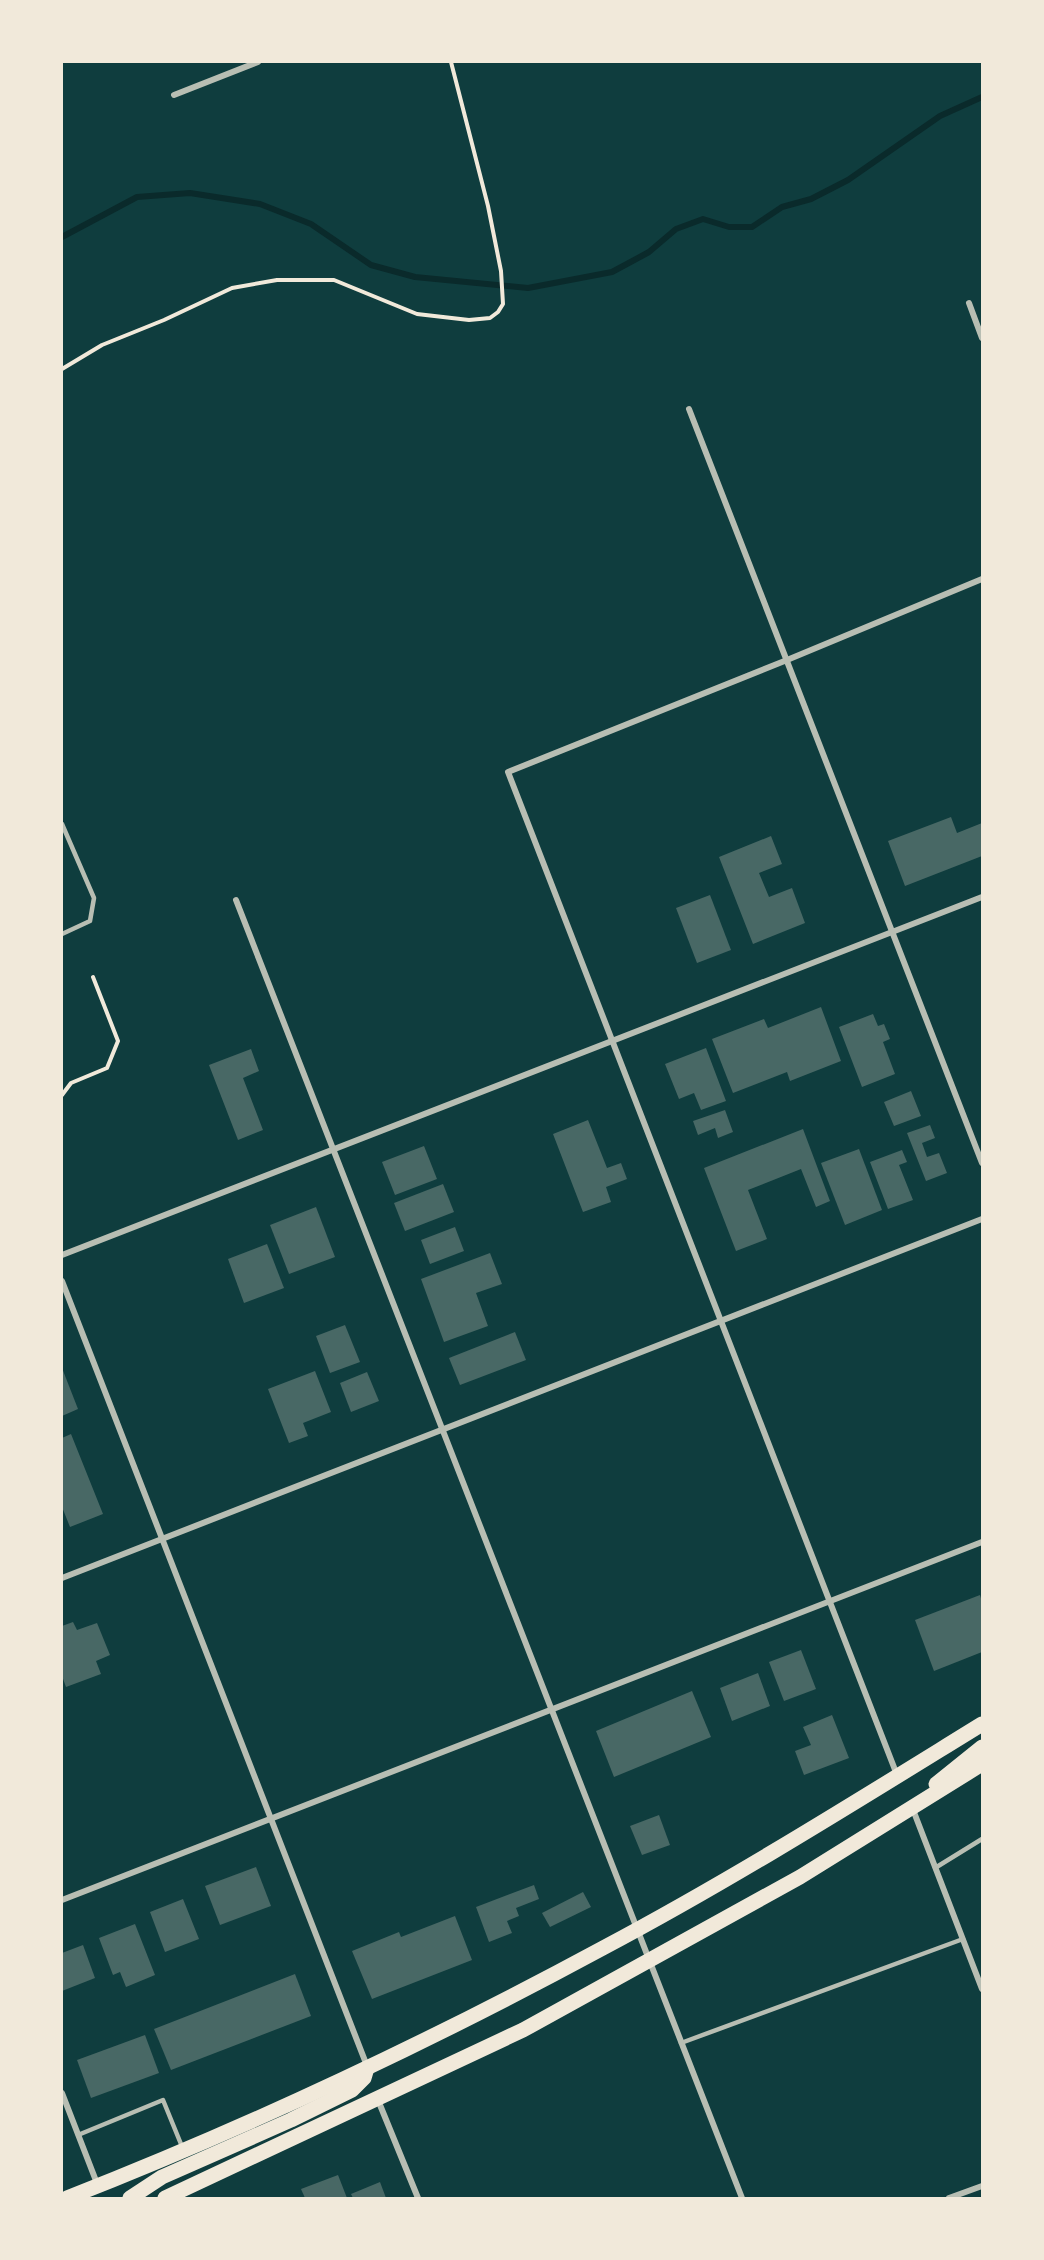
<svg xmlns="http://www.w3.org/2000/svg" width="1044" height="2260" font-family="'Work Sans',sans-serif">
<style>
.lines{fill:none;stroke-linecap:round;stroke-linejoin:round}
.stream{stroke:#0a2a2b;stroke-width:6}
.building{fill:#486865}
.path{stroke:#f1e9da;stroke-width:4}
.service{stroke:#b8beb3;stroke-width:4.5}
.minor{stroke:#b8beb3;stroke-width:6}
.primary{stroke:#f1e9da;stroke-width:15}
</style>
<rect width="100%" height="100%" fill="#0f3d3e"/>
<g class="lines">
<!-- stream -->
<polyline class="stream" points="62,237 137,197 190,193 260,204 311,224 371,265 415,277 528,288 612,272 649,252 676,229 703,219 729,227 752,227 782,207 811,199 848,180 940,116 982,97"/>
</g>
<!-- building -->
<g class="building">
<polygon points="951,817 957,833 982,823 982,856 905,886 888,841"/>
<polygon points="771,836 782,864 759,873 769,897 792,888 805,923 753,944 719,857"/>
<polygon points="710,895 731,950 697,963 676,908"/>
<polygon points="821,1007 841,1061 790,1081 787,1072 733,1093 712,1039 764,1019 768,1028"/>
<polygon points="873,1014 878,1026 884,1024 890,1039 883,1042 895,1074 862,1087 839,1027"/>
<polygon points="706,1048 726,1101 701,1110 694,1093 679,1099 665,1064"/>
<polygon points="251,1049 259,1071 243,1078 263,1130 238,1140 209,1065"/>
<polygon points="911,1091 921,1116 894,1126 884,1102"/>
<polygon points="725,1110 733,1132 718,1138 715,1128 698,1135 693,1121"/>
<polygon points="588,1120 607,1168 621,1163 627,1179 606,1187 611,1202 583,1212 553,1134"/>
<polygon points="930,1125 935,1138 922,1143 927,1157 939,1153 947,1173 926,1181 907,1133"/>
<polygon points="803,1129 830,1201 816,1207 801,1169 748,1190 767,1239 736,1251 704,1168"/>
<polygon points="424,1146 437,1179 395,1195 382,1162"/>
<polygon points="859,1149 882,1210 845,1225 821,1163"/>
<polygon points="902,1150 907,1162 899,1165 913,1200 888,1209 870,1162"/>
<polygon points="443,1184 454,1212 405,1231 394,1203"/>
<polygon points="316,1207 335,1257 289,1274 270,1225"/>
<polygon points="455,1227 464,1251 430,1264 421,1240"/>
<polygon points="267,1244 284,1288 244,1303 228,1259"/>
<polygon points="490,1253 502,1284 476,1293 488,1326 444,1342 421,1279"/>
<polygon points="345,1325 360,1362 330,1373 316,1336"/>
<polygon points="515,1332 526,1360 460,1385 449,1358"/>
<polygon points="62,1368 78,1409 62,1416"/>
<polygon points="315,1371 331,1412 303,1423 308,1436 289,1443 268,1389"/>
<polygon points="367,1372 379,1401 351,1412 340,1383"/>
<polygon points="71,1434 103,1514 70,1527 62,1507 62,1438"/>
<polygon points="980,1595 982,1602 982,1652 934,1671 915,1620"/>
<polygon points="73,1622 77,1630 97,1623 110,1655 96,1661 101,1674 66,1687 62,1676 62,1626"/>
<polygon points="801,1650 816,1689 784,1701 769,1662"/>
<polygon points="758,1673 770,1706 732,1721 720,1688"/>
<polygon points="692,1691 711,1737 614,1777 596,1731"/>
<polygon points="832,1715 849,1758 804,1775 795,1751 811,1745 803,1727"/>
<polygon points="659,1815 670,1845 642,1855 630,1826"/>
<polygon points="256,1867 271,1906 220,1925 205,1886"/>
<polygon points="534,1885 539,1899 516,1908 519,1916 507,1921 512,1933 489,1942 476,1907"/>
<polygon points="583,1892 591,1907 550,1927 542,1913"/>
<polygon points="183,1899 199,1939 165,1952 150,1912"/>
<polygon points="455,1916 472,1960 372,1999 352,1951 399,1932 401,1937"/>
<polygon points="135,1924 155,1975 126,1987 120,1972 113,1975 99,1938"/>
<polygon points="83,1945 95,1978 62,1991 62,1953"/>
<polygon points="295,1974 311,2016 171,2070 154,2029"/>
<polygon points="145,2035 159,2073 91,2098 77,2060"/>
<polygon points="338,2175 347,2198 305,2198 301,2189"/>
<polygon points="380,2182 386,2198 353,2198 351,2194"/>
</g>
<g class="lines">
<!-- path -->
<g class="path">
<polyline points="62,369 102,345 164,320 232,288 277,280 334,280 417,314 469,320 490,318 498,312 503,304 501,271 488,206 451,62"/>
<polyline points="62,1095 71,1083 107,1068 118,1041 93,977"/>
</g>
<!-- service -->
<g class="service">
<polyline points="62,824 94,898 90,921 62,934"/>
<polyline points="935,1868 982,1839"/>
<polyline points="681,2043 963,1939"/>
<polyline points="78,2135 163,2100 183,2149"/>
</g>
<!-- minor -->
<g class="minor">
<polyline points="174,95 258,62"/>
<polyline points="969,303 982,338"/>
<polyline points="689,409 982,1163"/>
<polyline points="236,900 742,2198"/>
<polyline points="62,1255 982,897"/>
<polyline points="62,1281 367,2066"/>
<polyline points="62,1578 982,1219"/>
<polyline points="897,1775 508,772 787,660 982,579"/>
<polyline points="912,1807 982,1989"/>
<polyline points="62,1900 982,1542"/>
<polyline points="62,2093 98,2186"/>
<polyline points="378,2100 418,2198"/>
<polyline points="949,2198 982,2186"/>
</g>
<!-- primary -->
<g class="primary">
<polyline points="936,1784 982,1747"/>
<path d="M67 2198C251 2126 429 2042 603 1948 733 1879 857 1801 982 1724"/>
<polyline points="130,2198 162,2177 291,2120 352,2090 364,2078 367,2068"/>
<polyline points="165,2198 523,2030 800,1877 982,1764"/>
</g>
</g>
<!-- border -->
<rect width="1044" height="2260" fill="none" stroke="#f1e9da" stroke-width="126"/>
</svg>
